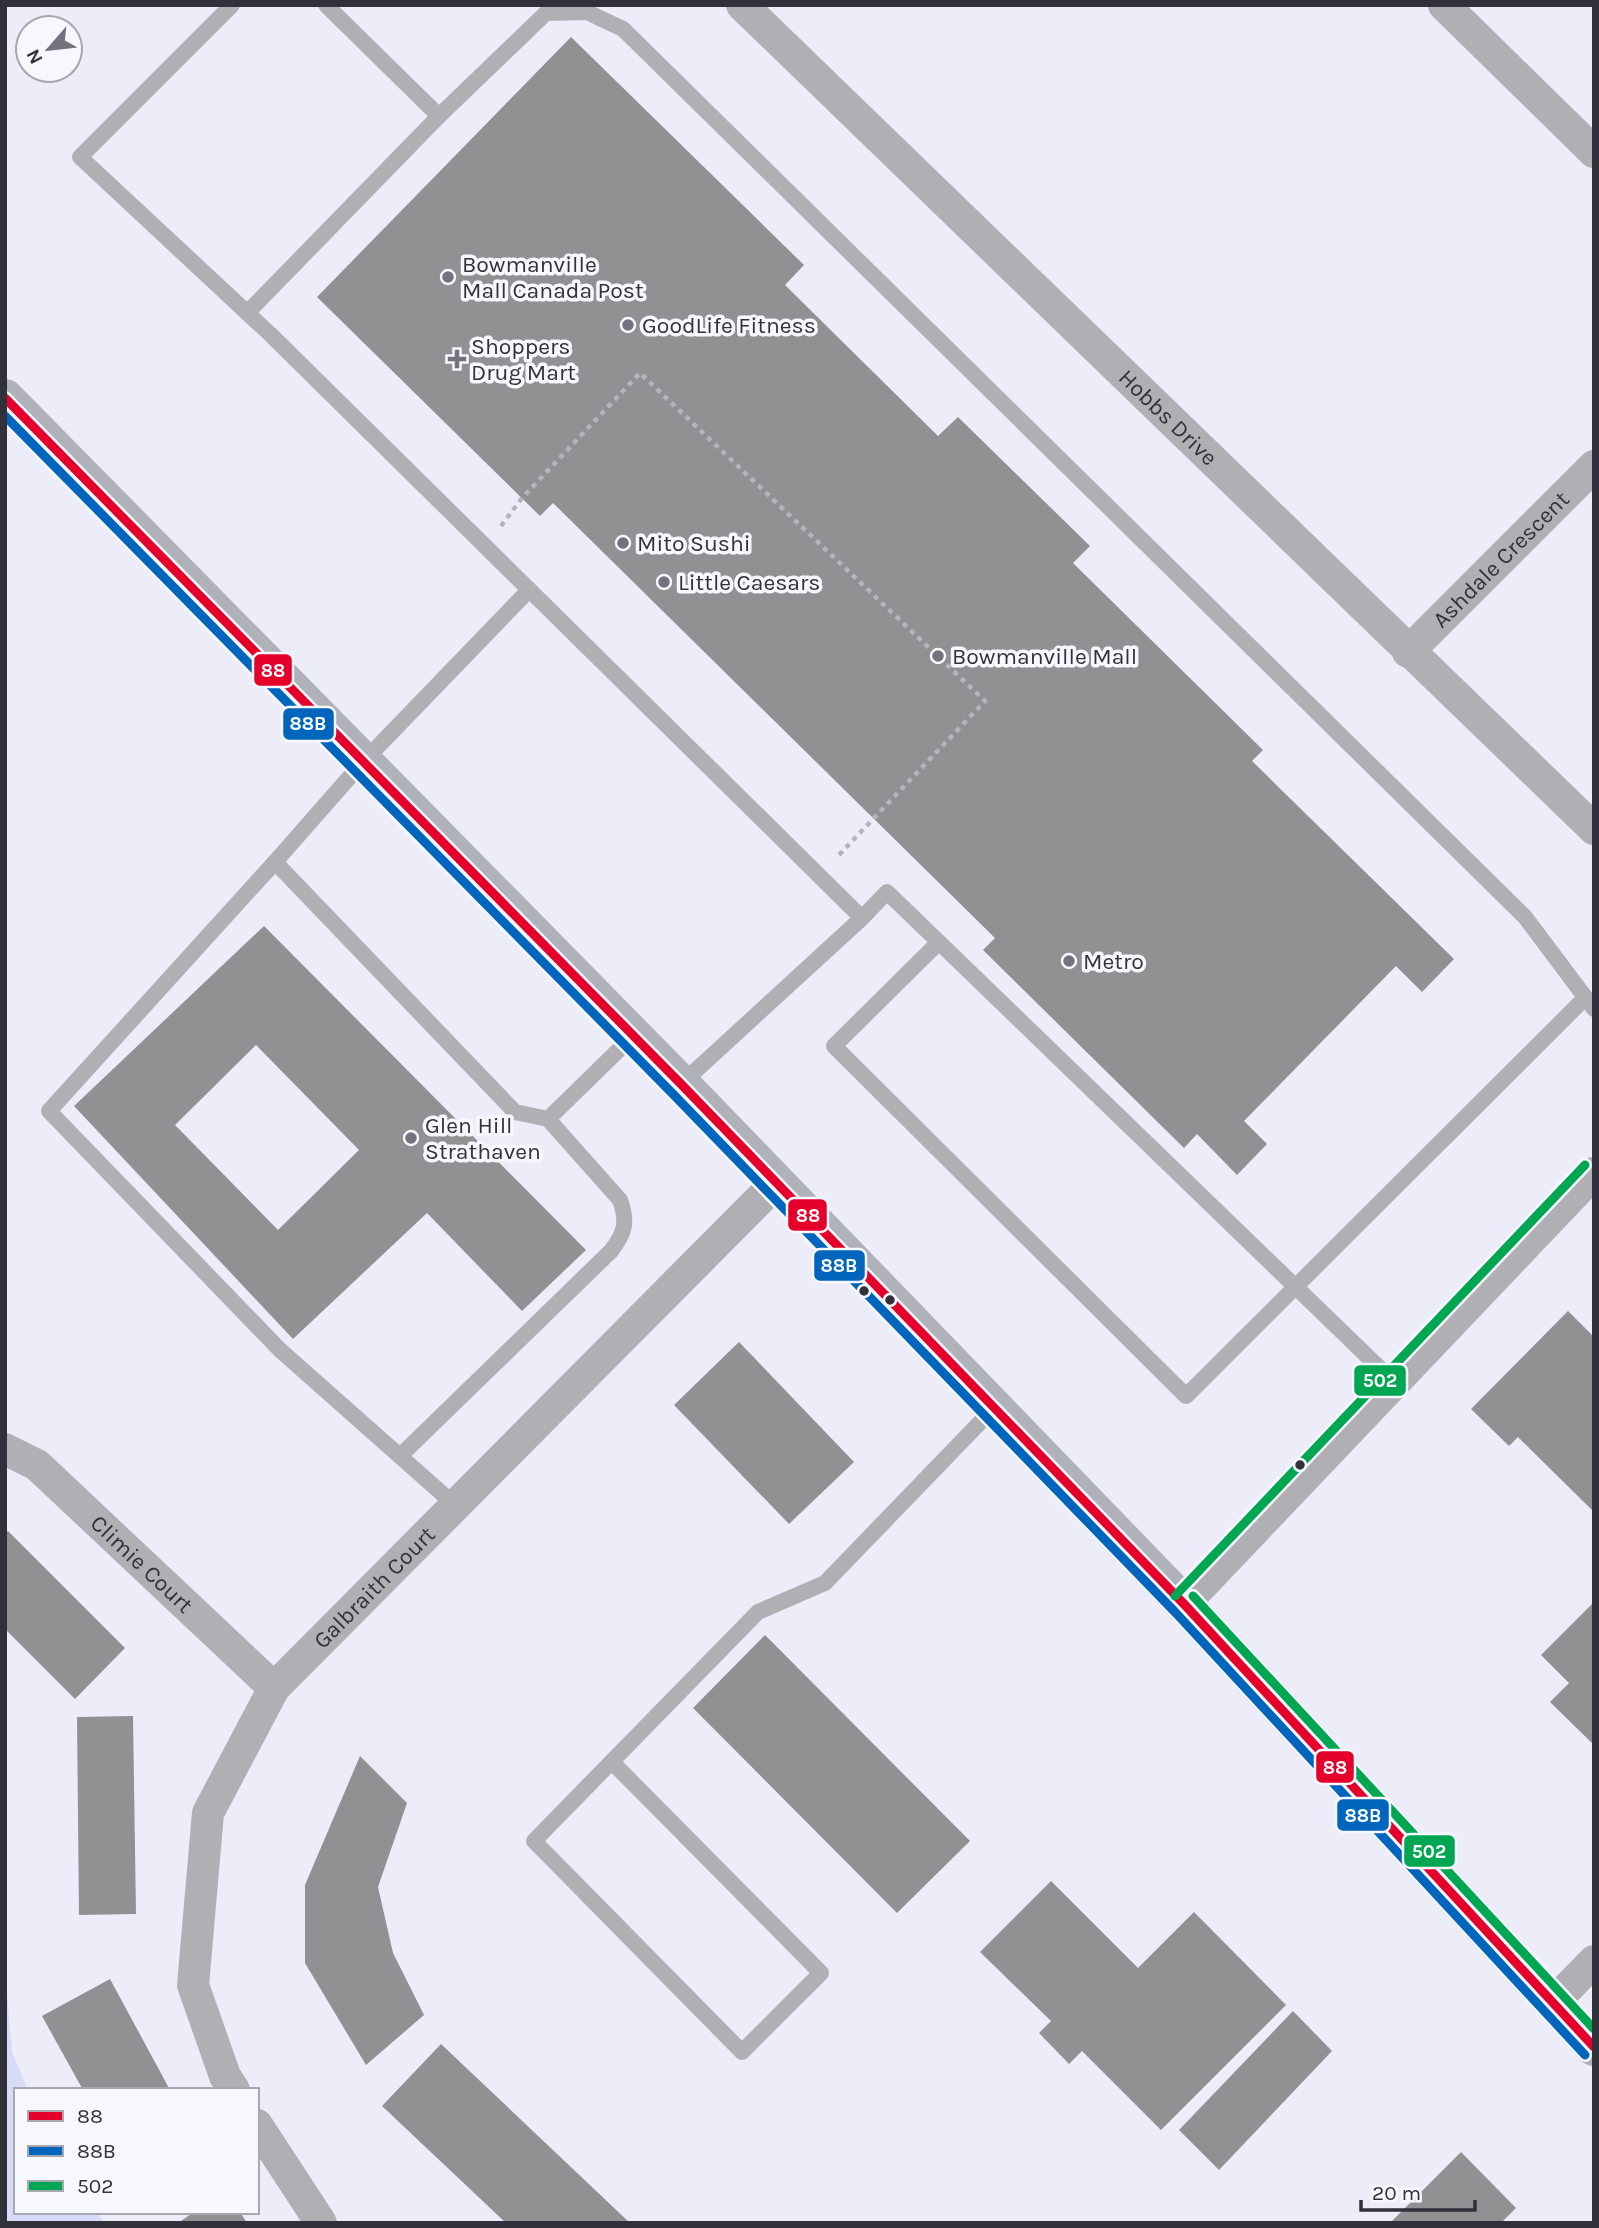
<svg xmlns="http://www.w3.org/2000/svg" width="1599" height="2228" font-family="Karla,sans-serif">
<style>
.green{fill:#d8dbf8}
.building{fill:#939093;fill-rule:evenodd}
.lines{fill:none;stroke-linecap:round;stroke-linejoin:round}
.path{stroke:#b4b4ba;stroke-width:4.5;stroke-dasharray:5 5;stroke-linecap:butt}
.service{stroke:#afafb4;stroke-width:16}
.minor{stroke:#afafb4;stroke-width:32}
.primary{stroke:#b0b2b9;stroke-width:38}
.bus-1-casing{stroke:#f7f8fd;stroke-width:14}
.bus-2-casing{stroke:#f7f8fd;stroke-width:14}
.bus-3-casing{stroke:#f7f8fd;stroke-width:14}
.bus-1{stroke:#e4002b;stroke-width:9}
.bus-2{stroke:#0065bd;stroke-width:9}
.bus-3{stroke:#00a651;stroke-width:9}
.poi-dot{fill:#72737e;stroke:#f7f8fd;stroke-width:2.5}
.bus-dot{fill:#30313b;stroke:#f7f8fd;stroke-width:2.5}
.labels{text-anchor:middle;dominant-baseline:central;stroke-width:7;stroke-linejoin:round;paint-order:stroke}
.poi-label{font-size:23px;fill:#30313b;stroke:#f7f8fd;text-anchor:start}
.street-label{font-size:23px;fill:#30313b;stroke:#f7f8fd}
.line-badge{stroke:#f7f8fd;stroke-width:2.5}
.badge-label{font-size:19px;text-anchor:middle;font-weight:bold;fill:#fff}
</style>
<rect width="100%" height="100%" fill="#ecedf9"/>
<!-- green -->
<polygon class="green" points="5,1971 12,2052 28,2090 16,2090 16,2212 97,2212 104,2223 5,2223"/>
<!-- building -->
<g class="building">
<polygon points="571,37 804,265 785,285 938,436 958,417 1090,546 1073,563 1263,750 1252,761 1454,959 1422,992 1396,966 1244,1121 1267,1144 1237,1175 1197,1134 1184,1148 983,950 995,938 553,503 540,516 317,297"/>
<path d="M264 926 586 1250 522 1311 427 1213 293 1339 74 1106ZM256 1045 359 1150 278 1230 175 1125Z"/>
<polygon points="1568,1311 1594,1337 1594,1512 1518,1437 1509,1446 1471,1409"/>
<polygon points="739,1342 854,1462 789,1524 674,1405"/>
<polygon points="8,1531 125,1648 75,1699 5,1629 5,1534"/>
<polygon points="1594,1602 1594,1745 1550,1702 1569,1683 1541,1655"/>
<polygon points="765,1635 970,1841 897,1913 693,1708"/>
<polygon points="133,1716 136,1914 79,1915 77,1717"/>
<polygon points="360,1756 407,1803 378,1887 393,1953 424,2015 366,2065 305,1963 305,1885"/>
<polygon points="1051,1881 1138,1968 1194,1912 1286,2005 1161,2130 1082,2051 1069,2064 1039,2033 1051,2021 980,1952"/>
<polygon points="110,1979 170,2090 83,2090 42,2016"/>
<polygon points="1293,2011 1332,2051 1219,2170 1179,2130"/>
<polygon points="441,2044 630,2223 506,2223 382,2106"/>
<polygon points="1461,2152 1516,2208 1501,2223 1390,2223"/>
<polygon points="194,2212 240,2212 247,2223 178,2223"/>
</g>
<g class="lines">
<!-- path -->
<polyline class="path" points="501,526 522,498 640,373 985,701 837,857"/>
<!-- service -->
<g class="service">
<polyline points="232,5 80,157 270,334 862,918 887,892 1393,1381"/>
<polyline points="326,5 439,116 546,13 587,12 623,29 1525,917 1594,1009"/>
<polyline points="247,313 439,116"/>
<polyline points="275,862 49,1111 280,1350 455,1505"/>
<polyline points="937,944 834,1046 1186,1396 1585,998"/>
<polyline points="681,1084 862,918"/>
<polyline points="548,1119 633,1036"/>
<path d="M400 1456 611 1251C625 1233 628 1222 620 1200L548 1119 515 1112 275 862 362 763 529 590"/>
<polyline points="612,1762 821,1973 742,2052 534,1841 758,1612 825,1583 993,1409"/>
</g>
<!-- minor -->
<g class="minor">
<path id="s1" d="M742 5 1594 829"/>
<polyline points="1444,5 1594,152"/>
<path id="s2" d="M1408 652 1594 466"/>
<path id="s3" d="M5 1449 37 1465 274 1688"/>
<polyline points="1184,1604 1594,1173"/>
<polyline points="1553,2003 1594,1961"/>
<path id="s4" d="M234 2090 225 2076 193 1985 208 1813 274 1688 775 1184"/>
<polyline points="257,2125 321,2223"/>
</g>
<!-- primary -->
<polyline class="primary" points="5,398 681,1084 1184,1604 1594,2047"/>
<!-- bus-1 casing -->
<g class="bus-1-casing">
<polyline id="bus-1" points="5,398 681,1084 1184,1604 1594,2047"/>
</g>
<!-- bus-2 casing -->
<g class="bus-2-casing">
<polyline id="bus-2" points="5,416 672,1093 1175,1612 1585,2055"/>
</g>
<!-- bus-3 casing -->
<g class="bus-3-casing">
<g id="bus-3">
<polyline points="1175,1596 1585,1165"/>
<polyline points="1193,1596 1594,2029"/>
</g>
</g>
<!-- bus-1 -->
<use href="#bus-1" class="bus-1"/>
<!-- bus-2 -->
<use href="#bus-2" class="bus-2"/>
<!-- bus-3 -->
<use href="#bus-3" class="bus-3"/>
</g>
<!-- markers -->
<g class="poi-dot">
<circle cx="448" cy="277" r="7"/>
<circle cx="628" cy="325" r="7"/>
<path d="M453.5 348.5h7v7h7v7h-7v7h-7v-7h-7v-7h7z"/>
<circle cx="623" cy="543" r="7"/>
<circle cx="664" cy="582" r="7"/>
<circle cx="938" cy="656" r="7"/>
<circle cx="1069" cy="961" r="7"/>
<circle cx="411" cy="1138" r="7"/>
</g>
<g class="bus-dot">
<circle cx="864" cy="1291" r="6"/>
<circle cx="890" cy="1300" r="6"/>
<circle cx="1300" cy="1465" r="6"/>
</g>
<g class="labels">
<!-- poi labels -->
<g class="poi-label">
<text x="462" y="264">Bowmanville<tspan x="462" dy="26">Mall Canada Post</tspan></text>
<text x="642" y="325">GoodLife Fitness</text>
<text x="471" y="346">Shoppers<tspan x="471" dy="26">Drug Mart</tspan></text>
<text x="637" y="543">Mito Sushi</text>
<text x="678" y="582">Little Caesars</text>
<text x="952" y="656">Bowmanville Mall</text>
<text x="1083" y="961">Metro</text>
<text x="425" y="1125">Glen Hill<tspan x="425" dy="26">Strathaven</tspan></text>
</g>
<!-- street labels -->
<g class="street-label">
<text stroke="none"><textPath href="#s1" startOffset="593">Hobbs Drive</textPath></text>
<text stroke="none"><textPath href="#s2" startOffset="131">Ashdale Crescent</textPath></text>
<text stroke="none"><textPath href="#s3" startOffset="180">Climie Court</textPath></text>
<text stroke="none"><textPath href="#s4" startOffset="569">Galbraith Court</textPath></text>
</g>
</g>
<g class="line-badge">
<rect x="253" y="653" width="40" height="34" rx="7" fill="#e4002b"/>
<rect x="282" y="707" width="53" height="34" rx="7" fill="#0065bd"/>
<rect x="787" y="1198" width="41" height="34" rx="7" fill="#e4002b"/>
<rect x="813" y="1249" width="53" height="33" rx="7" fill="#0065bd"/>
<rect x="1353" y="1364" width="54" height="33" rx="7" fill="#00a651"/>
<rect x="1315" y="1750" width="40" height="34" rx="7" fill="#e4002b"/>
<rect x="1336" y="1798" width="54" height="34" rx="7" fill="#0065bd"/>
<rect x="1403" y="1834" width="53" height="34" rx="7" fill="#00a651"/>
</g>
<g class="badge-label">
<text x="273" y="677">88</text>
<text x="308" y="730">88B</text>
<text x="808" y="1222">88</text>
<text x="839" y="1272">88B</text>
<text x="1380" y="1387">502</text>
<text x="1335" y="1774">88</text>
<text x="1363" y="1822">88B</text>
<text x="1429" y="1858">502</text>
</g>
<!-- border -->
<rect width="1599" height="2228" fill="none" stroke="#30313b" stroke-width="14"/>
<!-- legend -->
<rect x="14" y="2088" width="245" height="126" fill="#f7f8fd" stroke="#a7a8af" stroke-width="2"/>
<rect x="28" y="2111" width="35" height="10" fill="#e4002b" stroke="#a7a8af" stroke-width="2"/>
<text x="77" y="2123" font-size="21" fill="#30313b">88</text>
<rect x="28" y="2146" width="35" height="10" fill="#0065bd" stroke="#a7a8af" stroke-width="2"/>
<text x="77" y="2158" font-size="21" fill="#30313b">88B</text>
<rect x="28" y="2181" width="35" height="10" fill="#00a651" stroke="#a7a8af" stroke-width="2"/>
<text x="77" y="2193" font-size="21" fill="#30313b">502</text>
<!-- north arrow -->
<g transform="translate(49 49) rotate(242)"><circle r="33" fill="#f7f8fd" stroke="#a7a8af" stroke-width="2"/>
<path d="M0-5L12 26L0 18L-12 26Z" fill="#72737e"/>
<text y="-10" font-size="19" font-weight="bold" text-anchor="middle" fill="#30313b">N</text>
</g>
<!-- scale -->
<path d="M1361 2200v10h114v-10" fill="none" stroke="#30313b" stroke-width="3.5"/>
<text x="1372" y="2200" font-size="21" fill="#30313b" stroke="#f7f8fd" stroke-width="5" paint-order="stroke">20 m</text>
</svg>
